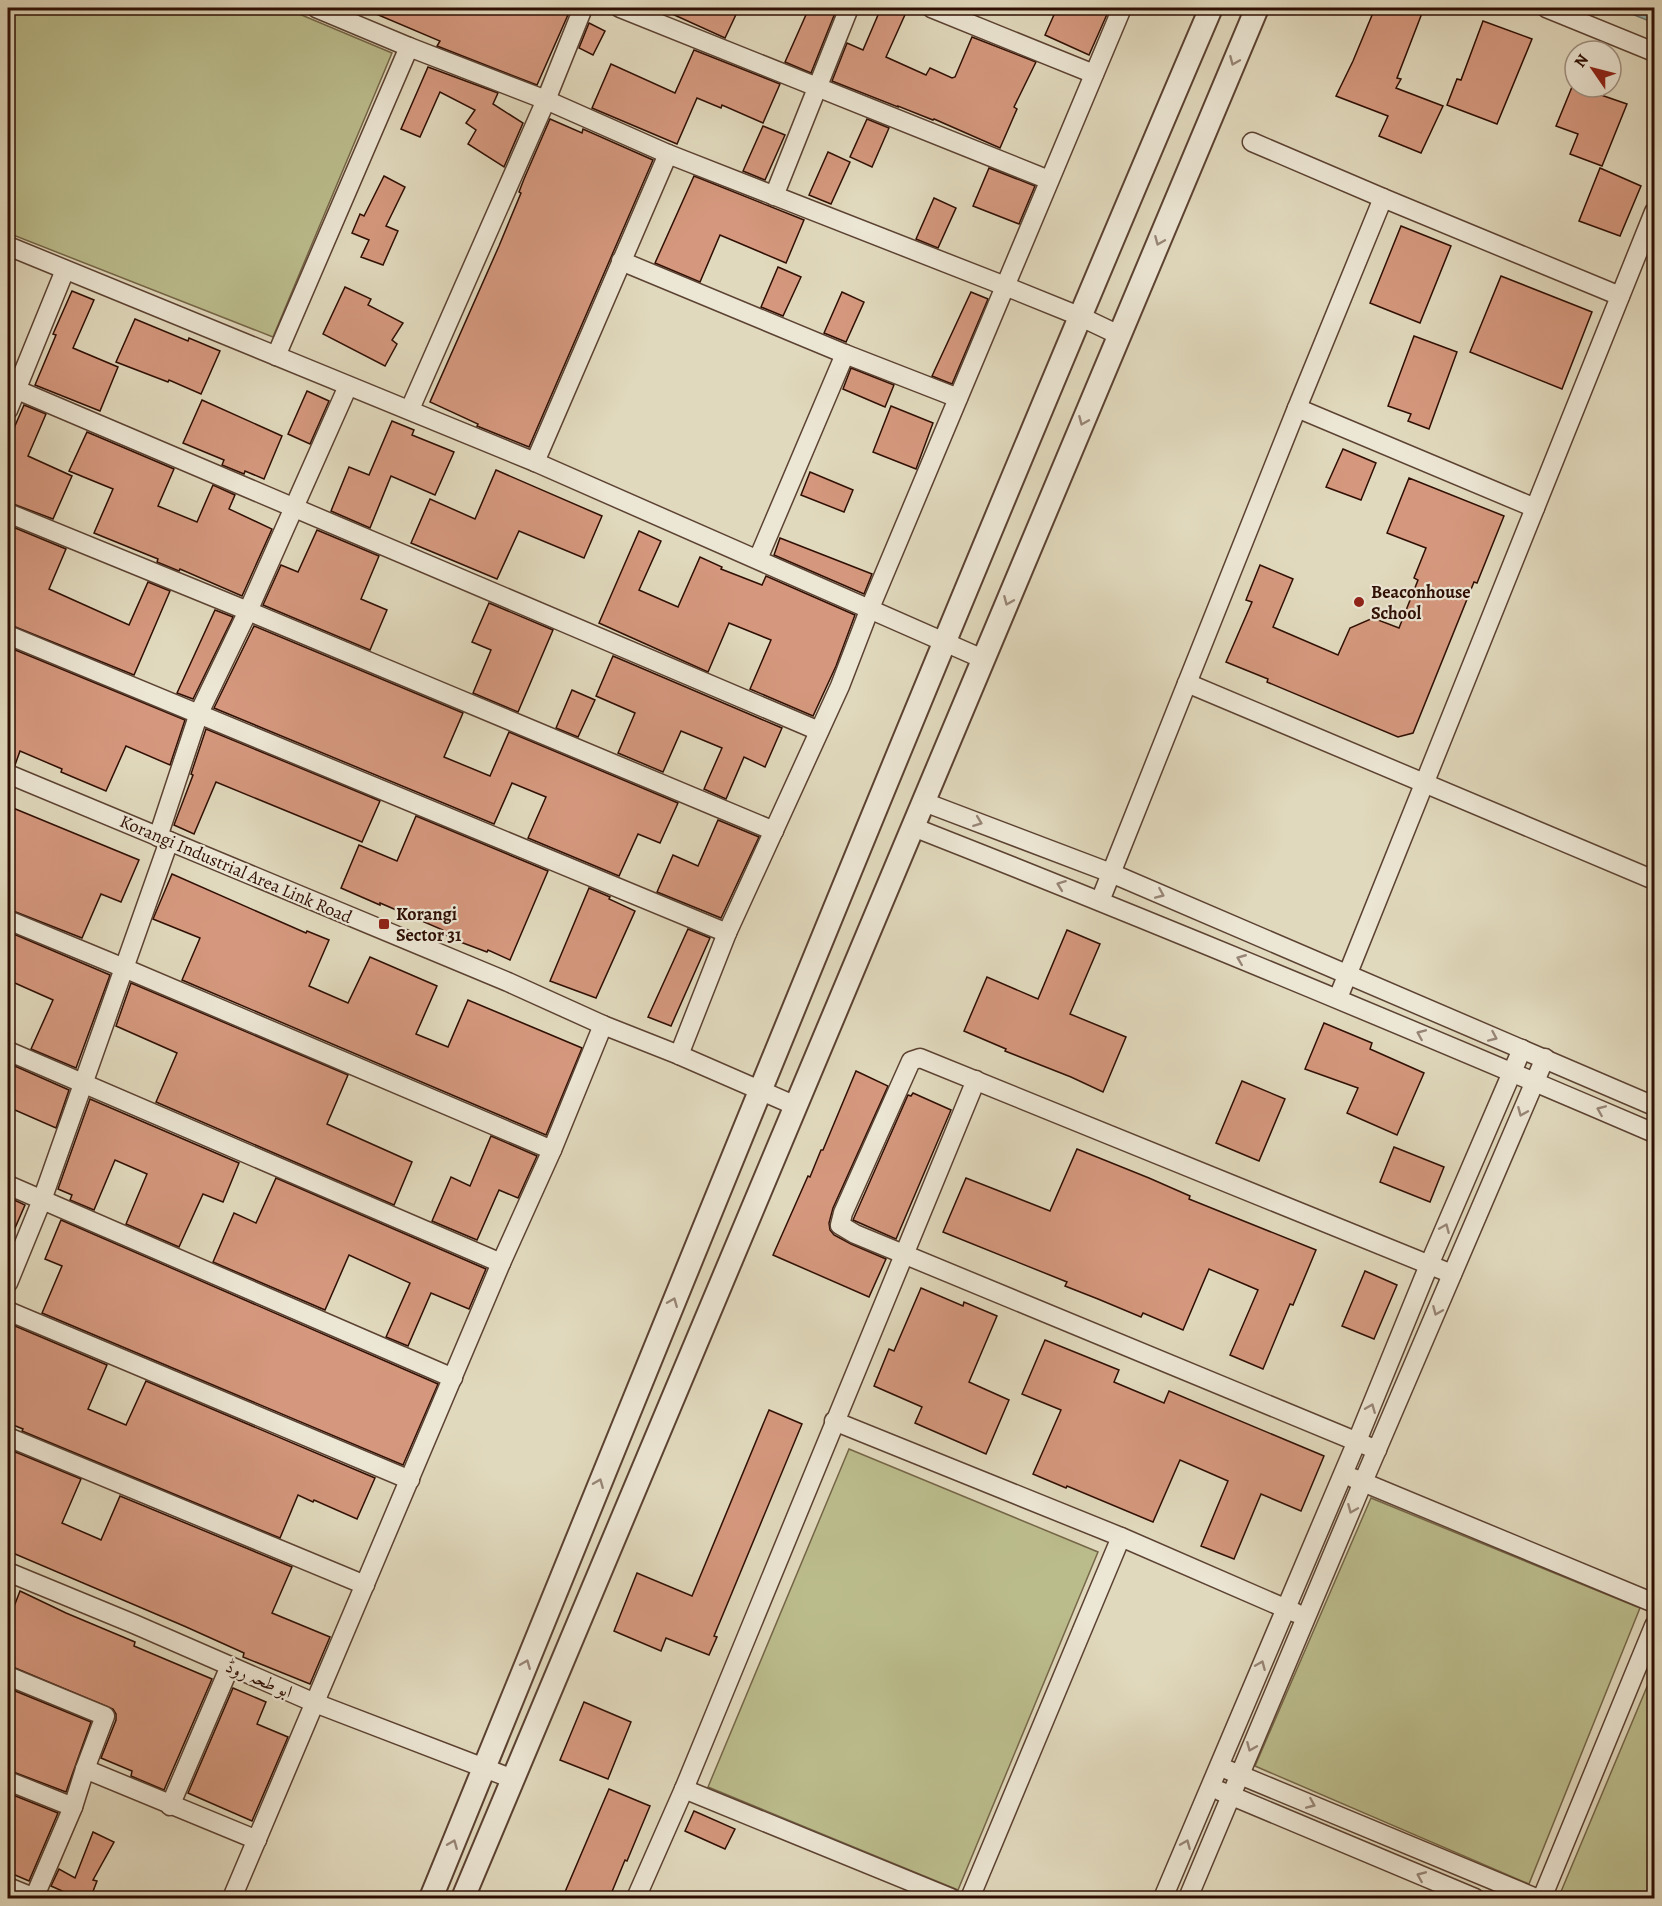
<svg xmlns="http://www.w3.org/2000/svg" width="1662" height="1906" font-family="Alegreya,Amiri,serif">
<style>
.green{fill:#bbbc8c;stroke:#756648;stroke-width:1.5}
.water{fill:#95b9b6;stroke:#6c756f;stroke-width:1.5}
.building{fill:#d5987e;stroke:#2f0f04;stroke-width:1.5}
.lines{fill:none;stroke-linecap:round;stroke-linejoin:round}
.minor-casing{stroke:#5c4232;stroke-width:21}
.tertiary-casing{stroke:#5c4232;stroke-width:26}
.minor{stroke:#ece6d4;stroke-width:18}
.tertiary{stroke:#ece6d4;stroke-width:22}
.oneway{stroke:#978576}
.poi-dot{fill:#8f2418;stroke:#ece6d4;stroke-width:2}
.labels{text-anchor:middle;dominant-baseline:central;stroke-width:4.5;stroke-linejoin:round;paint-order:stroke}
.poi-label{font-size:18px;font-weight:bold;fill:#2f0f04;stroke:#ece6d4;text-anchor:start}
.street-label{font-size:18px;fill:#2f0f04;stroke:#ece6d4}
</style>
<rect width="100%" height="100%" fill="#e1d9bd"/>
<filter id="stains"><feTurbulence type="fractalNoise" baseFrequency=".00333" numOctaves="4"/><feColorMatrix values="0 0 0 0 .2 0 0 0 0 .09 0 0 0 0 .02 0 0 0 .5 -.17"/></filter>
<radialGradient id="worn" r=".72"><stop offset=".6" stop-color="#630" stop-opacity="0"/><stop offset="1" stop-color="#630" stop-opacity=".3"/></radialGradient>
<!-- green -->
<g class="green">
<polygon points="14,8 285,8 392,53 273,337 8,233 8,22"/>
<polygon points="849,1449 1098,1552 958,1890 708,1787"/>
<polygon points="1371,1498 1640,1608 1529,1884 1255,1766"/>
<polygon points="1654,1670 1654,1898 1570,1898 1560,1894"/>
</g>
<!-- water -->
<polygon class="water" points="1617,8 1654,8 1654,23"/>
<!-- building -->
<g class="building">
<polygon points="362,8 571,8 537,85 437,46 440,41"/>
<polygon points="659,8 739,8 725,38"/>
<polygon points="809,8 837,8 811,73 785,62"/>
<polygon points="881,8 908,8 886,57 926,75 930,68 952,78 955,77 972,37 1036,62 1014,107 1017,109 1000,148 934,119 933,120 898,106 898,107 832,81 847,43 863,50"/>
<polygon points="1057,8 1097,8 1108,12 1089,55 1045,35"/>
<polygon points="1375,8 1424,8 1397,78 1401,79 1396,88 1443,106 1421,153 1379,136 1388,116 1336,96 1353,61"/>
<polygon points="1483,21 1532,39 1497,124 1447,105 1457,79 1461,80"/>
<polygon points="589,23 605,31 593,55 579,48"/>
<polygon points="694,50 780,84 763,123 722,105 721,108 697,98 677,144 592,108 611,64 675,93"/>
<polygon points="428,67 498,93 493,104 523,123 504,167 468,144 476,130 466,123 475,110 440,92 420,137 401,129"/>
<polygon points="1572,87 1604,87 1601,95 1627,104 1602,166 1570,154 1578,134 1556,126"/>
<polygon points="550,119 582,133 583,129 653,160 529,447 477,426 478,424 430,402 499,246 521,193 519,192 524,179"/>
<polygon points="867,119 889,128 872,167 850,157"/>
<polygon points="763,126 785,135 765,180 743,171"/>
<polygon points="828,152 850,162 831,204 809,195"/>
<polygon points="989,168 1035,186 1019,224 973,206"/>
<polygon points="1600,168 1641,186 1620,236 1579,221"/>
<polygon points="384,176 405,187 386,226 398,231 383,265 361,257 369,240 352,233 360,214 364,216"/>
<polygon points="694,176 804,220 786,263 720,235 700,282 655,263"/>
<polygon points="934,198 956,208 938,248 916,239"/>
<polygon points="1401,226 1451,246 1420,323 1370,303"/>
<polygon points="778,267 801,277 783,316 761,307"/>
<polygon points="1501,276 1592,312 1562,389 1470,352"/>
<polygon points="345,287 371,299 368,305 403,323 392,340 397,344 385,366 323,334"/>
<polygon points="72,291 94,300 73,348 118,367 100,411 35,385 56,335 53,334"/>
<polygon points="842,292 864,302 846,342 824,333"/>
<polygon points="971,292 988,299 952,384 932,376"/>
<polygon points="135,319 188,341 189,338 220,351 201,394 169,380 168,382 116,362"/>
<polygon points="1414,336 1457,352 1429,429 1408,421 1411,414 1388,406"/>
<polygon points="851,368 894,385 885,407 843,389"/>
<polygon points="307,391 329,401 310,444 288,434"/>
<polygon points="202,400 282,436 264,479 245,471 244,474 222,465 224,460 183,443"/>
<polygon points="24,405 46,414 28,456 72,476 53,519 8,502 8,442"/>
<polygon points="891,406 933,423 916,469 873,452"/>
<polygon points="392,421 414,430 412,435 454,452 435,495 391,476 370,528 331,511 349,467 369,475"/>
<polygon points="87,432 174,469 158,506 197,522 213,485 235,495 229,509 272,529 242,596 180,569 179,571 157,562 158,559 94,533 113,489 69,471"/>
<polygon points="1343,449 1376,463 1361,500 1326,487"/>
<polygon points="496,470 602,516 584,558 519,531 497,579 411,543 430,499 475,519"/>
<polygon points="810,472 853,490 844,512 801,495"/>
<polygon points="1409,478 1504,516 1477,583 1474,582 1413,733 1398,737 1267,682 1268,679 1226,662 1252,602 1246,600 1260,565 1293,579 1273,627 1338,655 1350,628 1373,618 1399,628 1418,580 1414,578 1426,548 1387,533"/>
<polygon points="8,525 66,549 49,589 129,625 148,582 170,591 134,675 8,624"/>
<polygon points="317,530 379,556 361,599 387,610 370,650 263,605 281,565 298,572"/>
<polygon points="639,531 661,541 639,590 678,607 700,557 722,567 721,569 762,585 766,576 855,615 836,666 813,716 750,689 771,640 729,623 708,672 599,623"/>
<polygon points="780,538 872,574 864,594 774,555"/>
<polygon points="489,603 553,630 518,712 473,693 491,650 472,642"/>
<polygon points="215,610 233,617 193,699 177,693"/>
<polygon points="254,626 463,713 444,757 490,776 509,732 678,803 660,843 638,834 619,876 528,838 546,797 512,783 494,824 214,708"/>
<polygon points="8,647 185,720 170,765 126,746 106,791 61,772 62,769 20,751 15,765 8,763"/>
<polygon points="613,656 782,728 765,767 744,757 726,799 704,789 722,748 681,731 663,772 618,753 635,713 596,696"/>
<polygon points="572,690 595,700 578,737 556,728"/>
<polygon points="206,729 380,801 362,842 216,782 194,834 174,825 193,775 191,774"/>
<polygon points="13,808 139,860 121,902 101,894 82,938 8,909 8,819"/>
<polygon points="416,816 548,871 510,960 488,950 487,952 463,943 441,933 443,930 380,903 380,905 341,888 359,845 397,861"/>
<polygon points="718,820 759,837 721,918 657,892 673,855 698,866"/>
<polygon points="172,874 306,933 307,931 329,940 309,986 348,1003 370,957 437,986 416,1034 448,1047 468,1000 582,1048 546,1135 182,980 200,938 153,919"/>
<polygon points="589,888 610,897 609,899 635,911 596,998 550,981"/>
<polygon points="688,929 710,938 671,1026 648,1017"/>
<polygon points="1067,930 1100,944 1070,1014 1126,1037 1103,1092 1071,1077 1005,1051 1006,1049 964,1031 987,977 1038,999"/>
<polygon points="9,932 110,975 76,1068 31,1049 53,1000 8,980"/>
<polygon points="131,983 348,1075 327,1124 412,1162 394,1205 156,1102 177,1053 116,1026"/>
<polygon points="1324,1023 1372,1043 1370,1049 1424,1073 1397,1135 1347,1113 1358,1088 1305,1069"/>
<polygon points="8,1063 69,1090 56,1128 8,1107"/>
<polygon points="856,1071 888,1086 833,1208 829,1223 830,1230 834,1235 851,1244 886,1259 869,1297 773,1255 808,1176 810,1177 821,1150 823,1150"/>
<polygon points="1242,1081 1285,1099 1259,1161 1216,1143"/>
<polygon points="913,1093 951,1110 896,1239 853,1220 908,1095 911,1096"/>
<polygon points="90,1099 239,1163 223,1202 203,1194 179,1247 126,1224 147,1174 115,1160 94,1210 70,1200 72,1195 58,1189"/>
<polygon points="491,1136 537,1156 518,1198 499,1190 477,1240 432,1221 451,1177 470,1186"/>
<polygon points="1394,1147 1444,1167 1430,1202 1380,1182"/>
<polygon points="1077,1149 1149,1178 1190,1196 1189,1199 1316,1250 1293,1305 1290,1304 1263,1369 1230,1355 1258,1290 1209,1269 1183,1330 1143,1313 1141,1317 1098,1299 1065,1286 1067,1282 943,1232 966,1178 1050,1211"/>
<polygon points="276,1178 486,1269 469,1309 431,1293 408,1346 386,1337 410,1283 349,1255 325,1310 213,1262 234,1213 256,1223"/>
<polygon points="8,1197 25,1205 8,1244"/>
<polygon points="61,1220 438,1384 403,1465 42,1313 62,1266 45,1259"/>
<polygon points="1365,1271 1397,1285 1374,1339 1342,1326"/>
<polygon points="921,1288 963,1306 964,1302 997,1316 969,1382 1009,1400 986,1454 915,1423 922,1407 874,1386 889,1349 894,1351"/>
<polygon points="8,1323 107,1365 88,1409 126,1425 146,1381 375,1478 357,1519 314,1500 313,1502 298,1495 280,1538 22,1431 23,1429 8,1423"/>
<polygon points="1045,1340 1119,1370 1114,1382 1164,1403 1169,1391 1324,1456 1301,1511 1261,1494 1234,1559 1201,1546 1228,1481 1180,1460 1153,1522 1067,1486 1066,1488 1033,1474 1061,1410 1022,1394"/>
<polygon points="769,1410 802,1424 714,1636 717,1637 709,1655 666,1638 661,1651 614,1631 637,1573 692,1596"/>
<polygon points="13,1451 81,1479 62,1523 99,1539 101,1540 120,1496 292,1567 272,1613 330,1637 310,1684 243,1657 244,1653 184,1626 8,1551 8,1464"/>
<polygon points="20,1591 66,1613 135,1642 134,1646 212,1679 164,1790 131,1776 132,1771 101,1758 116,1720 116,1714 113,1709 8,1665 8,1622"/>
<polygon points="8,1688 91,1722 66,1792 8,1770"/>
<polygon points="233,1688 266,1702 257,1724 288,1737 252,1821 188,1793"/>
<polygon points="584,1702 631,1722 608,1779 560,1760"/>
<polygon points="609,1789 650,1806 627,1861 625,1860 609,1899 562,1899"/>
<polygon points="8,1793 58,1813 29,1881 8,1872"/>
<polygon points="694,1811 735,1829 725,1849 685,1831"/>
<polygon points="93,1832 114,1842 93,1880 97,1881 90,1899 64,1899 67,1893 51,1886 59,1869 75,1878"/>
</g>
<g class="lines">
<!-- minor casing -->
<g class="minor-casing">
<g id="minor">
<polyline points="316,8 409,47 546,100 668,154 1005,286 1079,316 1119,335"/>
<polyline points="620,8 1049,180"/>
<polyline points="931,8 1094,74"/>
<polyline points="1546,8 1654,52"/>
<polyline points="1252,142 1383,198"/>
<polyline points="774,196 849,8"/>
<polyline points="8,246 535,462 983,659"/>
<polyline points="621,261 845,354 958,398"/>
<polyline points="276,356 409,47"/>
<polyline points="8,386 819,731"/>
<polyline points="1297,408 1535,508"/>
<polyline points="410,409 546,100 583,8"/>
<polyline points="8,410 65,270"/>
<polyline points="535,462 668,154"/>
<polyline points="8,513 248,611 774,831"/>
<polyline points="758,559 845,354"/>
<polyline points="8,635 727,933"/>
<polyline points="1187,683 1654,880"/>
<polyline points="8,774 508,982 603,1025 679,1055 796,1106"/>
<polyline points="924,802 1111,873 1654,1106"/>
<path d="M913 827C1162 925 1409 1028 1654 1133"/>
<polyline points="158,837 199,713 248,611 348,386"/>
<polyline points="1100,901 1297,408 1383,198 1620,296"/>
<polyline points="8,920 124,968 552,1150"/>
<polyline points="1338,998 1654,212"/>
<polyline points="8,1051 501,1263"/>
<polyline points="679,1055 727,933 840,686 870,608 1122,8"/>
<polyline points="8,1185 453,1378"/>
<polyline points="8,1283 42,1200 169,841"/>
<polyline points="8,1311 410,1480"/>
<polyline points="834,1421 1121,1537 970,1898"/>
<polyline points="8,1437 365,1585"/>
<polyline points="1377,1450 855,1234 840,1225 843,1213 911,1061 920,1058 1452,1274"/>
<polyline points="1353,1478 1654,1603"/>
<polyline points="1121,1537 1296,1613"/>
<polyline points="8,1572 134,1624 315,1703 513,1779"/>
<polyline points="8,1676 105,1716 85,1769 73,1807 34,1898"/>
<polyline points="85,1769 257,1840"/>
<polyline points="1228,1770 1536,1898"/>
<polyline points="8,1781 73,1807"/>
<polyline points="684,1789 951,1898"/>
<polyline points="1220,1791 1475,1898"/>
<polyline points="170,1806 230,1666"/>
<polyline points="8,1887 35,1898"/>
<polyline points="232,1898 501,1263 552,1150 603,1025"/>
<polyline points="636,1898 684,1789 976,1080"/>
<polyline points="1163,1898 1357,1441 1429,1265 1522,1049"/>
<polyline points="1188,1898 1363,1482 1545,1058"/>
<polyline points="1542,1898 1654,1626"/>
</g>
</g>
<!-- tertiary casing -->
<g class="tertiary-casing">
<g id="tertiary">
<path d="M431 1898C689 1267 943 634 1211 8"/>
<polyline points="463,1898 1257,8"/>
</g>
</g>
<!-- minor -->
<use href="#minor" class="minor"/>
<!-- tertiary -->
<use href="#tertiary" class="tertiary"/>
</g>
<!-- one-way arrows -->
<defs><path id="oneway-chevron" d="M-2-3.5L2.5 0L-2 3.5" fill="none" stroke-width="1.6" stroke-linecap="round" stroke-linejoin="round" transform="scale(1.5)"/></defs>
<g class="oneway">
<use href="#oneway-chevron" transform="translate(1234 61) rotate(113)"/>
<use href="#oneway-chevron" transform="translate(1159 241) rotate(113)"/>
<use href="#oneway-chevron" transform="translate(1083 421) rotate(113)"/>
<use href="#oneway-chevron" transform="translate(1008 601) rotate(113)"/>
<use href="#oneway-chevron" transform="translate(978 822) rotate(21)"/>
<use href="#oneway-chevron" transform="translate(1061 885) rotate(-159)"/>
<use href="#oneway-chevron" transform="translate(1160 894) rotate(23)"/>
<use href="#oneway-chevron" transform="translate(1241 959) rotate(-158)"/>
<use href="#oneway-chevron" transform="translate(1421 1034) rotate(-157)"/>
<use href="#oneway-chevron" transform="translate(1493 1037) rotate(24)"/>
<use href="#oneway-chevron" transform="translate(1601 1110) rotate(-157)"/>
<use href="#oneway-chevron" transform="translate(1522 1112) rotate(113)"/>
<use href="#oneway-chevron" transform="translate(1445 1228) rotate(-67)"/>
<use href="#oneway-chevron" transform="translate(673 1302) rotate(-68)"/>
<use href="#oneway-chevron" transform="translate(1437 1311) rotate(113)"/>
<use href="#oneway-chevron" transform="translate(1371 1408) rotate(-68)"/>
<use href="#oneway-chevron" transform="translate(599 1483) rotate(-68)"/>
<use href="#oneway-chevron" transform="translate(1352 1509) rotate(113)"/>
<use href="#oneway-chevron" transform="translate(526 1664) rotate(-68)"/>
<use href="#oneway-chevron" transform="translate(1261 1665) rotate(-67)"/>
<use href="#oneway-chevron" transform="translate(1251 1747) rotate(113)"/>
<use href="#oneway-chevron" transform="translate(1311 1804) rotate(23)"/>
<use href="#oneway-chevron" transform="translate(453 1844) rotate(-68)"/>
<use href="#oneway-chevron" transform="translate(1186 1844) rotate(-67)"/>
<use href="#oneway-chevron" transform="translate(1421 1876) rotate(-157)"/>
</g>
<!-- markers -->
<g class="poi-dot">
<circle cx="1359" cy="602" r="6"/>
<rect x="378" y="918" width="12" height="12" rx="3"/>
</g>
<g class="labels">
<!-- poi labels -->
<g class="poi-label">
<text x="1371" y="592">Beaconhouse<tspan x="1371" dy="21">School</tspan></text>
<text x="396" y="914">Korangi<tspan x="396" dy="21">Sector 31</tspan></text>
</g>
<!-- street labels -->
<g class="street-label">
<text transform="translate(236 869) rotate(23)">Korangi Industrial Area Link Road</text>
<text transform="translate(259 1679) rotate(23)">ابو طحہ روڈ</text>
</g>
</g>
<!-- margin -->
<rect width="1662" height="1906" fill="none" stroke="#e1d9bd" stroke-width="30"/>
<rect x="9" y="9" width="1644" height="1888" fill="none" stroke="#2f0f04" stroke-width="3"/>
<rect x="15" y="15" width="1632" height="1876" fill="none" stroke="#2f0f04" stroke-width="1.5"/>
<!-- north arrow -->
<g transform="translate(1593 69) rotate(305)"><circle r="28" fill="#ece6d4" stroke="#a09081" stroke-width="1.5"/>
<path d="M0-4.5L10 22L0 15L-10 22Z" fill="#8f2418"/>
<text y="-9" font-size="16" font-weight="bold" text-anchor="middle" fill="#2f0f04">N</text>
</g>
<rect width="100%" height="100%" filter="url(#stains)"/>
<rect width="100%" height="100%" fill="url(#worn)"/>
</svg>
